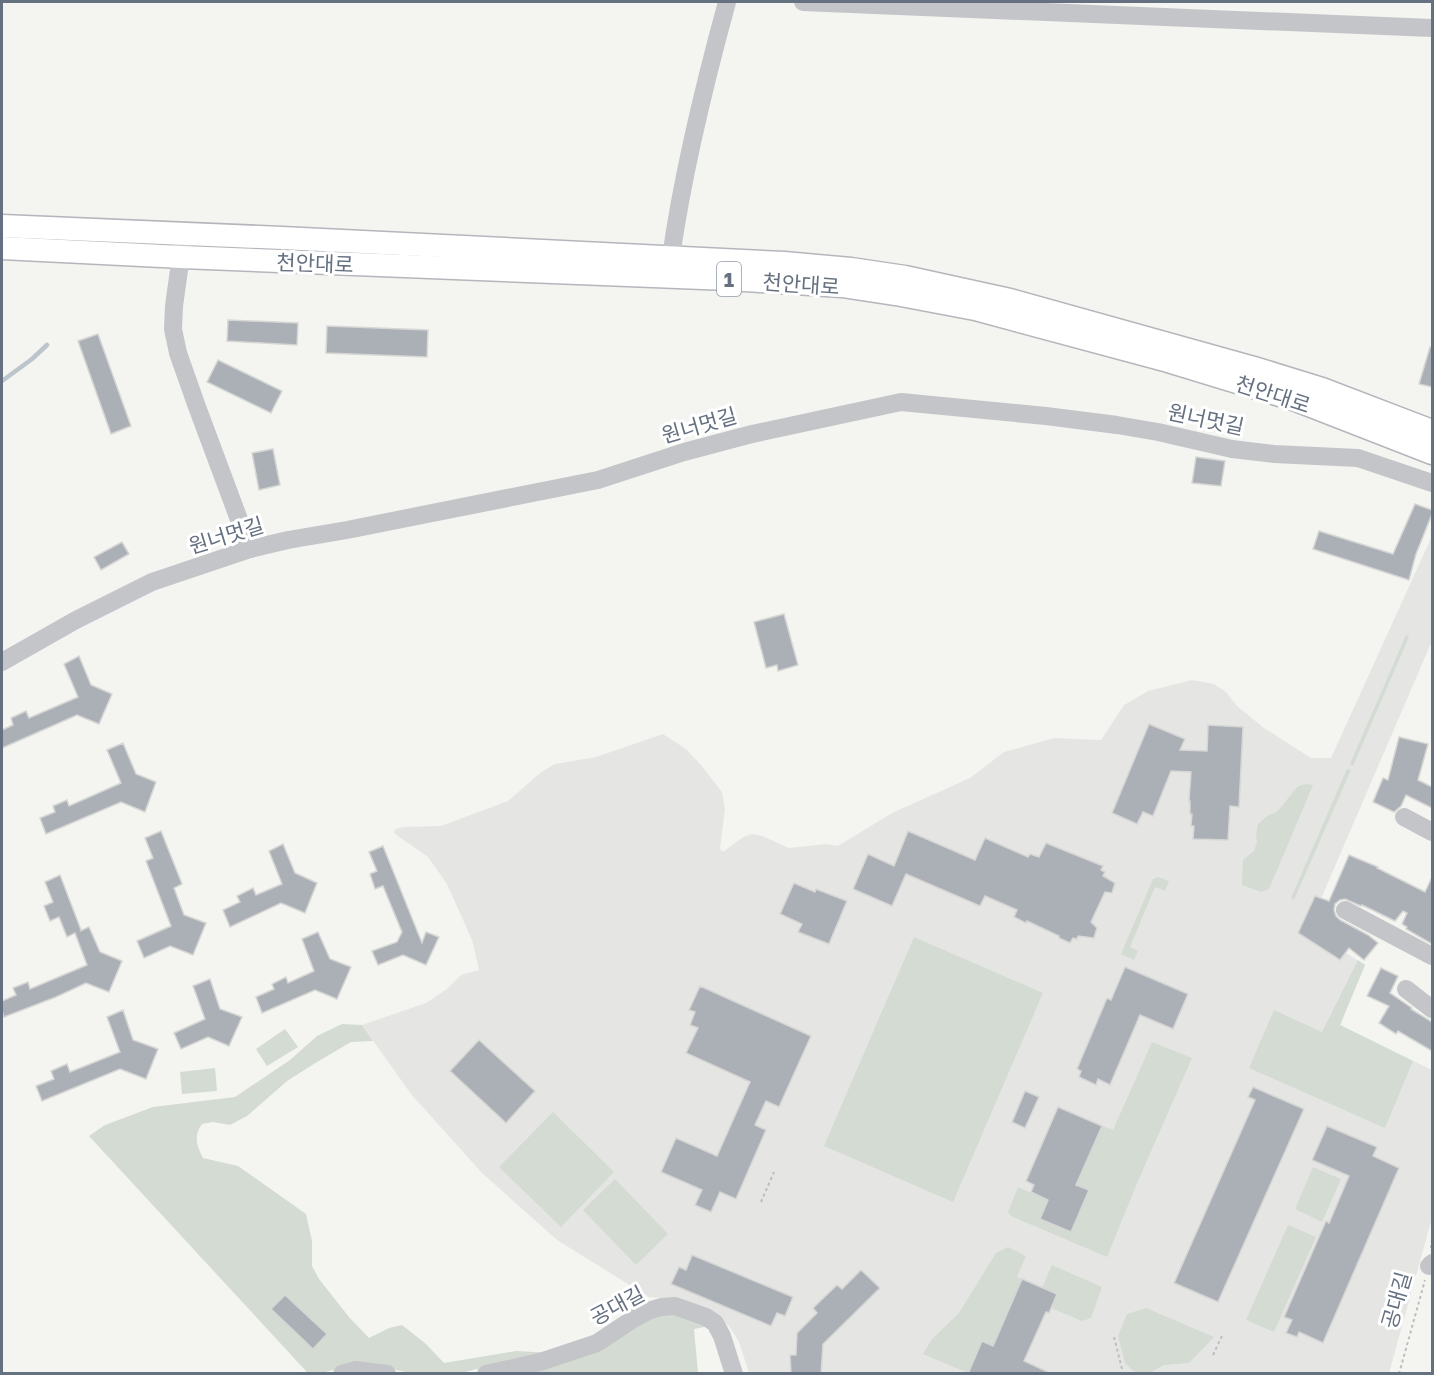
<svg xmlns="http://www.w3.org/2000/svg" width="1434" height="1375" font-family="'Golos Text','Noto Sans KR',sans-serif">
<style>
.built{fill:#e5e6e4}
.green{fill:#d4dbd2}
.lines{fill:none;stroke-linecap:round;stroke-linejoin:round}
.stream{stroke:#bbc5cb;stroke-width:4.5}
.building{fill:#abb0b7;stroke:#d6d6d4;stroke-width:1.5}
.major-casing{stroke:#b3b6bb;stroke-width:25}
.path{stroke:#bcbdc0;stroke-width:2;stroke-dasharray:3 3;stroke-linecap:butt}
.minor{stroke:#c3c5c9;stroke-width:18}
.major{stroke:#fff;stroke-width:22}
.labels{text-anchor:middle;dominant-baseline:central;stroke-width:6;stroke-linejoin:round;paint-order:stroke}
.shield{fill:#fff;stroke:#939ba7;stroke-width:1.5}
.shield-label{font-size:20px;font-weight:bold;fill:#657081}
.street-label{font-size:21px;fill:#657081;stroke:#fff}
</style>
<rect width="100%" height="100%" fill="#f4f5f1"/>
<!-- built -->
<polygon class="built" points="1432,536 1432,641 1308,929 1365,965 1340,1025 1432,1070 1432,1218 1389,1373 749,1373 739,1342 729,1326 717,1318 677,1299 649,1297 557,1240 482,1173 411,1094 362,1025 426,1003 447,989 461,975 479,970 472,940 447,884 428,857 395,834 394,831 396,829 403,827 441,826 508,801 540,773 555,764 596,757 663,734 686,749 701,765 722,792 725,809 720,849 723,852 743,837 752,834 762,836 789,848 826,844 838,846 892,813 970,778 1004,752 1054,738 1101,740 1124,705 1148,691 1192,680 1214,684 1226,692 1237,706 1264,728 1311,758 1331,758"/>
<!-- green -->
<g class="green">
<polygon points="1406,635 1409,637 1353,766 1350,764"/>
<polygon points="1347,769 1351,770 1294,900 1291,898"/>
<polygon points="1307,784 1313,785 1269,889 1261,892 1242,885 1243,860 1254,851 1257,842 1256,835 1258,824 1267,816 1277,812 1298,786"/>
<polygon points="1158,877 1169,881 1165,891 1155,887 1130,947 1138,951 1134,960 1121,954 1153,879"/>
<polygon points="914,937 1043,993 953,1202 824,1146"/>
<polygon points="1358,960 1365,965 1340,1025 1413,1061 1385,1128 1249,1068 1274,1010 1322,1032"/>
<path d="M342 1024 362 1025 373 1041 351 1042 317 1062 287 1081 247 1116 230 1125 213 1122 202 1124C193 1136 197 1146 203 1158L238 1166 306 1214 312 1241V1266L319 1279 349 1317 369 1338 389 1328 402 1325 426 1344 444 1363 516 1351 554 1353 473 1370 461 1373H410L373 1365H354L321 1373H306V1371L89 1136 105 1125 153 1107 235 1097 290 1060 317 1036Z"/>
<polygon points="285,1029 298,1047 267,1066 256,1049"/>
<polygon points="1152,1042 1192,1058 1138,1181 1107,1257 1011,1216 1008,1212 1018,1187 1048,1200 1040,1219 1071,1232 1089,1191 1076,1185 1102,1126 1113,1130"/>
<polygon points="215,1068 217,1091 182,1094 180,1072"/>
<polygon points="553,1112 614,1172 561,1227 499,1167"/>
<polygon points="1313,1167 1341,1179 1322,1222 1295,1209"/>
<polygon points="615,1179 668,1234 636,1265 583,1210"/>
<polygon points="1288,1225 1316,1237 1274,1332 1246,1320"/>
<polygon points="1008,1247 1026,1256 1017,1277 1022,1279 993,1346 982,1341 968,1373 923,1354 932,1339 959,1313 996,1253"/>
<polygon points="1052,1265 1102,1287 1091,1318 1082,1321 1051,1308 1042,1288"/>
<polygon points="1146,1308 1214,1337 1189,1363 1164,1365 1149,1373 1142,1373 1133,1371 1125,1363 1118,1336 1127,1314"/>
<polygon points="663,1310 714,1325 694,1329 698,1373 505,1374"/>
</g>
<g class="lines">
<!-- stream -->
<polyline class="stream" points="2,381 32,359 47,345"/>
</g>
<!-- building -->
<g class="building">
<polygon points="228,320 298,323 297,345 227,341"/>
<polygon points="327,326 428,330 427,357 326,353"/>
<polygon points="98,334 131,426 111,434 78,341"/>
<polygon points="1430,347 1432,347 1432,387 1419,384"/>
<polygon points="218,360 282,391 271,413 207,382"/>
<polygon points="273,449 280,485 259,490 252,453"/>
<polygon points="1196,457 1225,461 1221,486 1192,483"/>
<polygon points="1415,504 1432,510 1432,514 1416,554 1409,580 1313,549 1319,531 1393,554"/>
<polygon points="122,542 129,554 101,570 94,557"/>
<polygon points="784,614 798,665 778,671 777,665 766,668 754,622"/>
<polygon points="79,656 91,685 112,694 99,724 77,715 2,748 2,730 13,725 11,718 26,711 29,718 78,697 64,664"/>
<polygon points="1149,724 1185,739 1180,750 1207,751 1208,725 1243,727 1239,807 1230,806 1228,840 1193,839 1194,826 1191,826 1192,814 1190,814 1190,801 1189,801 1191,772 1171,771 1153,816 1143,812 1137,824 1112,813"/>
<polygon points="1399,737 1428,744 1418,780 1432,787 1432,808 1406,795 1401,806 1394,812 1373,802 1383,778 1388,780"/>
<polygon points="123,743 136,774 156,782 145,812 121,802 46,834 40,818 55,812 53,806 67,800 69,806 121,783 107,750"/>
<polygon points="161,831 182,884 174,888 184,915 206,923 193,955 170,946 144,958 137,941 171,926 146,861 153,858 145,838"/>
<polygon points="908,831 975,860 985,838 1028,857 1030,854 1039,857 1046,843 1103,866 1101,870 1105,872 1103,876 1115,883 1112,893 1105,892 1091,922 1097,928 1094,938 1078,936 1077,939 1073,938 1070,943 1059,938 1059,936 1027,921 1026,923 1014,917 1017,910 985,896 980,906 906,874 892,906 853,889 868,854 894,866"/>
<polygon points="283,844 295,873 317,883 305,913 281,903 230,927 223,910 240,902 237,896 253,888 256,895 282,884 269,851"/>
<polygon points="383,846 422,943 426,932 439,937 426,965 403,955 378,965 372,951 397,942 402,932 383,886 375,889 370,874 377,871 369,852"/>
<polygon points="1349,855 1378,867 1377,868 1425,892 1432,877 1432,944 1406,929 1407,927 1402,924 1407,913 1403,911 1395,921 1362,905 1361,906 1345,899 1340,900 1335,904 1334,910 1336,916 1340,920 1368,935 1378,943 1364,960 1349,948 1340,960 1298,933 1315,896 1329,901"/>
<polygon points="60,875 81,930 80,931 89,927 100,952 122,961 109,992 86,983 56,997 4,1017 2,1011 2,1001 16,995 13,988 28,982 30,989 87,965 75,933 67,937 59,917 50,921 44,906 53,902 45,882"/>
<polygon points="794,883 815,892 816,889 847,901 829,944 798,932 802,924 780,914"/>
<polygon points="318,932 330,959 351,967 337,999 315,990 262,1013 256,997 274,989 272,984 286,977 288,983 314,971 302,939"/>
<polygon points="1125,967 1188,994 1173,1029 1140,1015 1110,1085 1098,1079 1096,1085 1079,1077 1081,1071 1077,1069 1107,998 1111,1000"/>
<polygon points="1381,968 1398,976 1390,993 1412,1008 1411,1009 1432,1022 1432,1051 1398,1031 1396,1034 1379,1023 1389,1006 1367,996"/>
<polygon points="210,979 220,1009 242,1017 229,1046 208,1037 181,1049 174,1033 205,1019 193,986"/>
<polygon points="700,986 811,1036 779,1107 766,1101 755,1125 766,1130 736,1199 720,1192 711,1212 695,1205 702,1190 661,1172 676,1138 717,1156 750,1082 686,1053 698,1028 690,1025 695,1012 689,1010"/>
<polygon points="123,1010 133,1040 158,1049 146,1079 120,1069 42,1101 36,1086 54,1079 51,1071 67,1064 70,1072 120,1052 107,1017"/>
<polygon points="479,1040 535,1091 506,1123 450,1071"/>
<polygon points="1253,1087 1304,1109 1218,1302 1174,1283 1255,1100 1248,1097"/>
<polygon points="1025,1091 1039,1097 1025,1128 1012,1122"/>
<polygon points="1058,1107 1102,1126 1076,1185 1089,1190 1071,1232 1040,1219 1048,1200 1031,1192 1034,1185 1026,1181"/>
<polygon points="1327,1126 1377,1147 1373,1156 1399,1168 1323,1343 1299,1332 1297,1337 1286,1333 1292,1320 1284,1317 1326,1221 1329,1223 1349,1176 1312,1160"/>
<polygon points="692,1255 793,1297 785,1316 777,1313 771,1326 671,1284 679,1267 686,1270"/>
<polygon points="861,1270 880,1288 823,1344 821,1374 791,1374 790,1355 796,1355 797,1333 817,1313 813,1308 837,1285 842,1289"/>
<polygon points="1022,1279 1057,1294 1049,1313 1046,1312 1024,1361 1052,1374 968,1374 982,1341 993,1346"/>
<polygon points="285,1295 327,1334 313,1349 271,1309"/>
</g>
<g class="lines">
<!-- major casing -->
<g class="major-casing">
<g id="major">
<polyline points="2,226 282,238 784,263 851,269 905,277 1010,300 1254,368 1322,389 1432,431"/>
<polyline points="2,248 182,257 728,279 842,286 901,295 975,309 1168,361 1296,400 1432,453"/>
</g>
</g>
<!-- path -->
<g class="path">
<polyline points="761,1202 774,1172"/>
<polyline points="1431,1248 1432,1239"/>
<polyline points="1114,1337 1123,1373"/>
<polyline points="1213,1355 1222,1336"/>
<polyline points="1399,1374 1425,1280"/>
</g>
<!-- minor -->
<g class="minor">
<polyline points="803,2 1432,28"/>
<polyline points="184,234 174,306 173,329 178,353 196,404 250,549"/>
<path d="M671 257C683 171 704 86 727 2"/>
<polyline points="2,662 76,620 152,582 250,549 288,540 347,530 598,480 684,452 752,434 901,402 1046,416 1117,425 1158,432 1232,449 1274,454 1358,458 1432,483"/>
<polyline points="1404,817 1432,832"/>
<polyline points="1345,910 1432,956"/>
<polyline points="1406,989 1432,1009"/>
<polyline points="1429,1266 1432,1263"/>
<polyline points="342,1374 356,1370 387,1374"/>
<polyline points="486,1374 540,1362 597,1343 633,1319 648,1311 661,1307 675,1306 706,1317 715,1323 722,1336 734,1374"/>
</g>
<!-- major -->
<use href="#major" class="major"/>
</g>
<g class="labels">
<!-- shield labels -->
<rect class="shield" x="717" y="262" width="24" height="34" rx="4.5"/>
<g class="shield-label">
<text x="729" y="279">1</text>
</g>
<!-- street labels -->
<g class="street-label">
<text transform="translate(315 263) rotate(2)">천안대로</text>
<text transform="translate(801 284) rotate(4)">천안대로</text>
<text transform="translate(1273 394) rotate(18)">천안대로</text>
<text transform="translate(1206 419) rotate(12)">원너멋길</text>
<text transform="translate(699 425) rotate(-16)">원너멋길</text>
<text transform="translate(226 535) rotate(-17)">원너멋길</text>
<text transform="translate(1396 1300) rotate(-74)">공대길</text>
<text transform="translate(617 1305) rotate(-28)">공대길</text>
</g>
</g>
<!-- border -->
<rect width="1434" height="1375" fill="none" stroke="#657081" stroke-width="6"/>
</svg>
